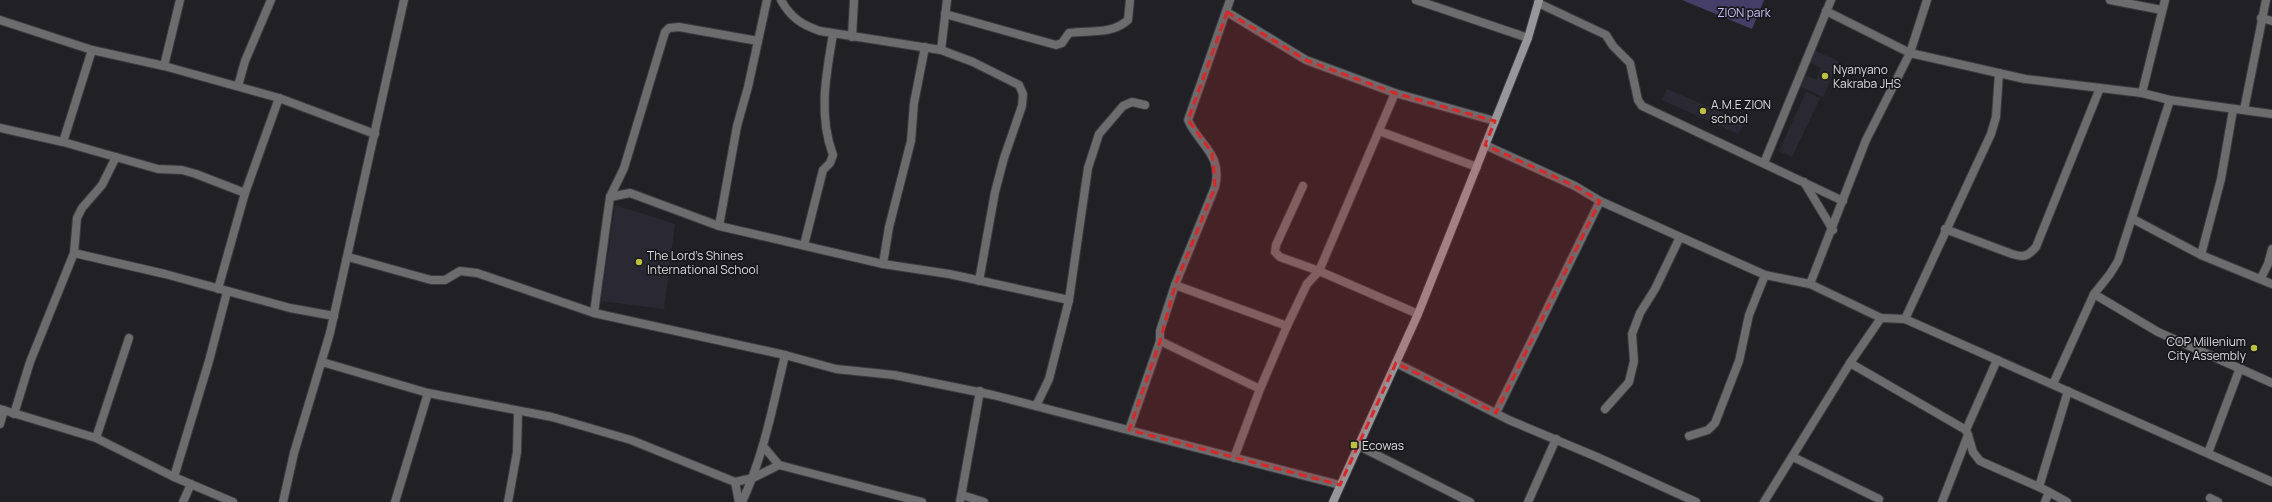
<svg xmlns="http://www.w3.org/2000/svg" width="2272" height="502" font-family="Manrope,sans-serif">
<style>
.built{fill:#2a2832}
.green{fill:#453e68}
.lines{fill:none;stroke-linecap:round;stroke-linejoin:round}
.street-casing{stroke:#3b3b3f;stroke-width:10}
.secondary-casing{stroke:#3b3b3f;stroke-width:10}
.street{stroke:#6c6c6f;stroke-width:8}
.secondary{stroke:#97979b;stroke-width:8}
.marked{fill:#d62828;fill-opacity:0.2;stroke:#d62828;stroke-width:3;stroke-dasharray:8 5;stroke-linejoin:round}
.poi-dot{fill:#bcbf43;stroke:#18181c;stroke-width:1.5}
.labels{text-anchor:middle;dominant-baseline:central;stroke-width:3.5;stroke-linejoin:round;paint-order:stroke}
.park-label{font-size:12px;fill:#c6bef8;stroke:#18181c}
.poi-label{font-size:12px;fill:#dcdcdf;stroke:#18181c;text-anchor:start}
</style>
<rect width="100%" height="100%" fill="#212125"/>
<!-- built -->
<g class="built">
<polygon points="1810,49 1839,61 1823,97 1795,84 1800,73 1817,80 1821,68 1805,60"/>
<polygon points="1667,89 1745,122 1738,134 1662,100"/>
<polygon points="1806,92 1820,98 1792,157 1779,151"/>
<polygon points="615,205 675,224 664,309 601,301"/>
</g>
<!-- green -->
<polygon class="green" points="1682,0 1764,0 1752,29"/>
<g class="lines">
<!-- street casing -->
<g class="street-casing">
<g id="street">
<path d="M781 0C790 17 802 25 820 31L941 50 973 62 1019 85 1023 94 1022 106 1004 158 995 192 979 281"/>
<polyline points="1416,0 1528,38"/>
<polyline points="2110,0 2162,10"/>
<polyline points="1538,3 1606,35 1613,46 1630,63 1638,100 1642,106 1843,201"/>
<polyline points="1826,11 1910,53 2025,79 2142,93 2170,100 2272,114"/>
<polyline points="1227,12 1306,60 1395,93 1495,121"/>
<path d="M945 14 1056 45 1062 43 1069 33C1090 30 1111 35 1128 20L1130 0"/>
<polyline points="2261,18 2272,21"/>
<polyline points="0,20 92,50 164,66 279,98 375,134"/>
<polyline points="852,37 854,0"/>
<polyline points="941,50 947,0"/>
<polyline points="164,66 180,0"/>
<polyline points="238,86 245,61 271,0"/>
<polyline points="2142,93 2165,0"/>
<polyline points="2233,110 2221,179 2201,255 2272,284"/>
<polyline points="2244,110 2266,0"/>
<polyline points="0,128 63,142 158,169 182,170 196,174 245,193"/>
<polyline points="1379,131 1477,167"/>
<polyline points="63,142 92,50"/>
<polyline points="1485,145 1575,186 1600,201 1765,275 1810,284 1881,318 1905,319 2272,482"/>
<polyline points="1764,163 1831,0"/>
<polyline points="1804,182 1833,230"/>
<polyline points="1303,186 1276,245 1275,252 1280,257 1319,271 1395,93"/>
<polyline points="610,197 630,193 719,226 883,264 949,274 1069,300"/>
<polyline points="2133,219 2201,255"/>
<polyline points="719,226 737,126 748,87 767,0"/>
<path d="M1945 229 2012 254C2024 258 2028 256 2036 247L2100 88"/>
<path d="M804 245 823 170 830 163 833 155C818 115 826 75 833 34"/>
<polyline points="74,253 165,274 290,308 334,316"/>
<polyline points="348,257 431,280 445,280 460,271 477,273 594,313 785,355 836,369 894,375 993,395 1340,485"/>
<polyline points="883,264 889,227 911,141 914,103 925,47"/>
<polyline points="2261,278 2268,264 2272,249"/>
<polyline points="1810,284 1866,140 1910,53 1927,0"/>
<polyline points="1175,285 1287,326"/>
<polyline points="218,289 245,193 279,98"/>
<polyline points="2094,294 2158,332 2272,383"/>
<polyline points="594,313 610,197 624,168 665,32 669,28 679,27 758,41"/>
<polyline points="1905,319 1991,134 1996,117 1999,73"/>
<polyline points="1160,341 1260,389"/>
<polyline points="322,362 428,393 552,417 631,440 735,482 753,478 779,465"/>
<polyline points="1396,363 1509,420 1597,457 1696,502"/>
<polyline points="1850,363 1966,430"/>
<polyline points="2053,384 2094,294 2110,274 2118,261 2170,100"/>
<polyline points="1036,406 1049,379 1069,300 1088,168 1099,134 1123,106 1132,102 1145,105"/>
<polyline points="0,409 96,438 174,477 233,502"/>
<polyline points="1605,409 1629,382 1634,361 1632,334 1640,313 1655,289 1680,237"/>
<polyline points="1496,413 1600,201"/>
<polyline points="14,414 30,362 74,253 77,218 82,208 102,185 116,157"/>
<polyline points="0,424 4,410"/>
<path d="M1129 430 1160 341V331L1175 285 1215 187C1223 154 1199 145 1188 120L1230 0"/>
<polyline points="1968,435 1973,452 1980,461 2039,487"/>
<polyline points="1689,436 1708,430 1715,423 1739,361 1749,315 1765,275"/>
<polyline points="96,438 129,338"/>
<polyline points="1357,445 1470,502"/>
<polyline points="763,446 779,465 922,502"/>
<polyline points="2208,453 2240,368"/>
<polyline points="1793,457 1879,499"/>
<polyline points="1234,458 1260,389 1287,326 1307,284 1319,271 1418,314"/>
<polyline points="174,477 209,361 227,292"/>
<polyline points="735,482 739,502"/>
<polyline points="2049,492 2067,502"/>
<polyline points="962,495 984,502"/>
<polyline points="2210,498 2218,502"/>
<polyline points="183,502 191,484"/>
<polyline points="283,502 294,453 330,333 404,0"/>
<polyline points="395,502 428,393"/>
<polyline points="508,502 517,452 518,411"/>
<path d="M742 502C764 455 773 405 785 355"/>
<polyline points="960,502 980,391"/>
<polyline points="1528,502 1556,439"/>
<polyline points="1764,502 1850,363 1881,318"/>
<polyline points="1942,502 1968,435 1966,430 1997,360"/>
<polyline points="2045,502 2049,492 2039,487 2068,391"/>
</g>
</g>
<!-- secondary casing -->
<g class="secondary-casing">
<polyline id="secondary" points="1333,502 1418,314 1528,38 1539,0"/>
</g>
<!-- street -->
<use href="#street" class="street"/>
<!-- secondary -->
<use href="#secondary" class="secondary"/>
</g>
<!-- marked area -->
<path class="marked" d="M1227 12 1306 60 1395 93 1495 121 1485 145 1575 186 1600 201 1496 413 1396 363 1340 485 1129 430 1160 341 1175 285 1215 187 1212 153 1188 120Z"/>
<!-- markers -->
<g class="poi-dot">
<circle cx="1825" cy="76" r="4"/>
<circle cx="1703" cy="111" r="4"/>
<circle cx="639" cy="262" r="4"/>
<circle cx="2254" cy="348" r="4"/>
<rect x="1350" y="441" width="8" height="8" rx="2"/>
</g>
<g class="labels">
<!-- park labels -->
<g class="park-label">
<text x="1744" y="12">ZION park</text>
</g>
<!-- poi labels -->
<g class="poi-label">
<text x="1833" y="69">Nyanyano<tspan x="1833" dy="14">Kakraba JHS</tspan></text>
<text x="1711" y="104">A.M.E ZION<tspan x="1711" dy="14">school</tspan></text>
<text x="647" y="255">The Lord’s Shines<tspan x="647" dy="14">International School</tspan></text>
<text x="2246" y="341" text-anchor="end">COP Millenium<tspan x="2246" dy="14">City Assembly</tspan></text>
<text x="1362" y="445">Ecowas</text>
</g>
</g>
</svg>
